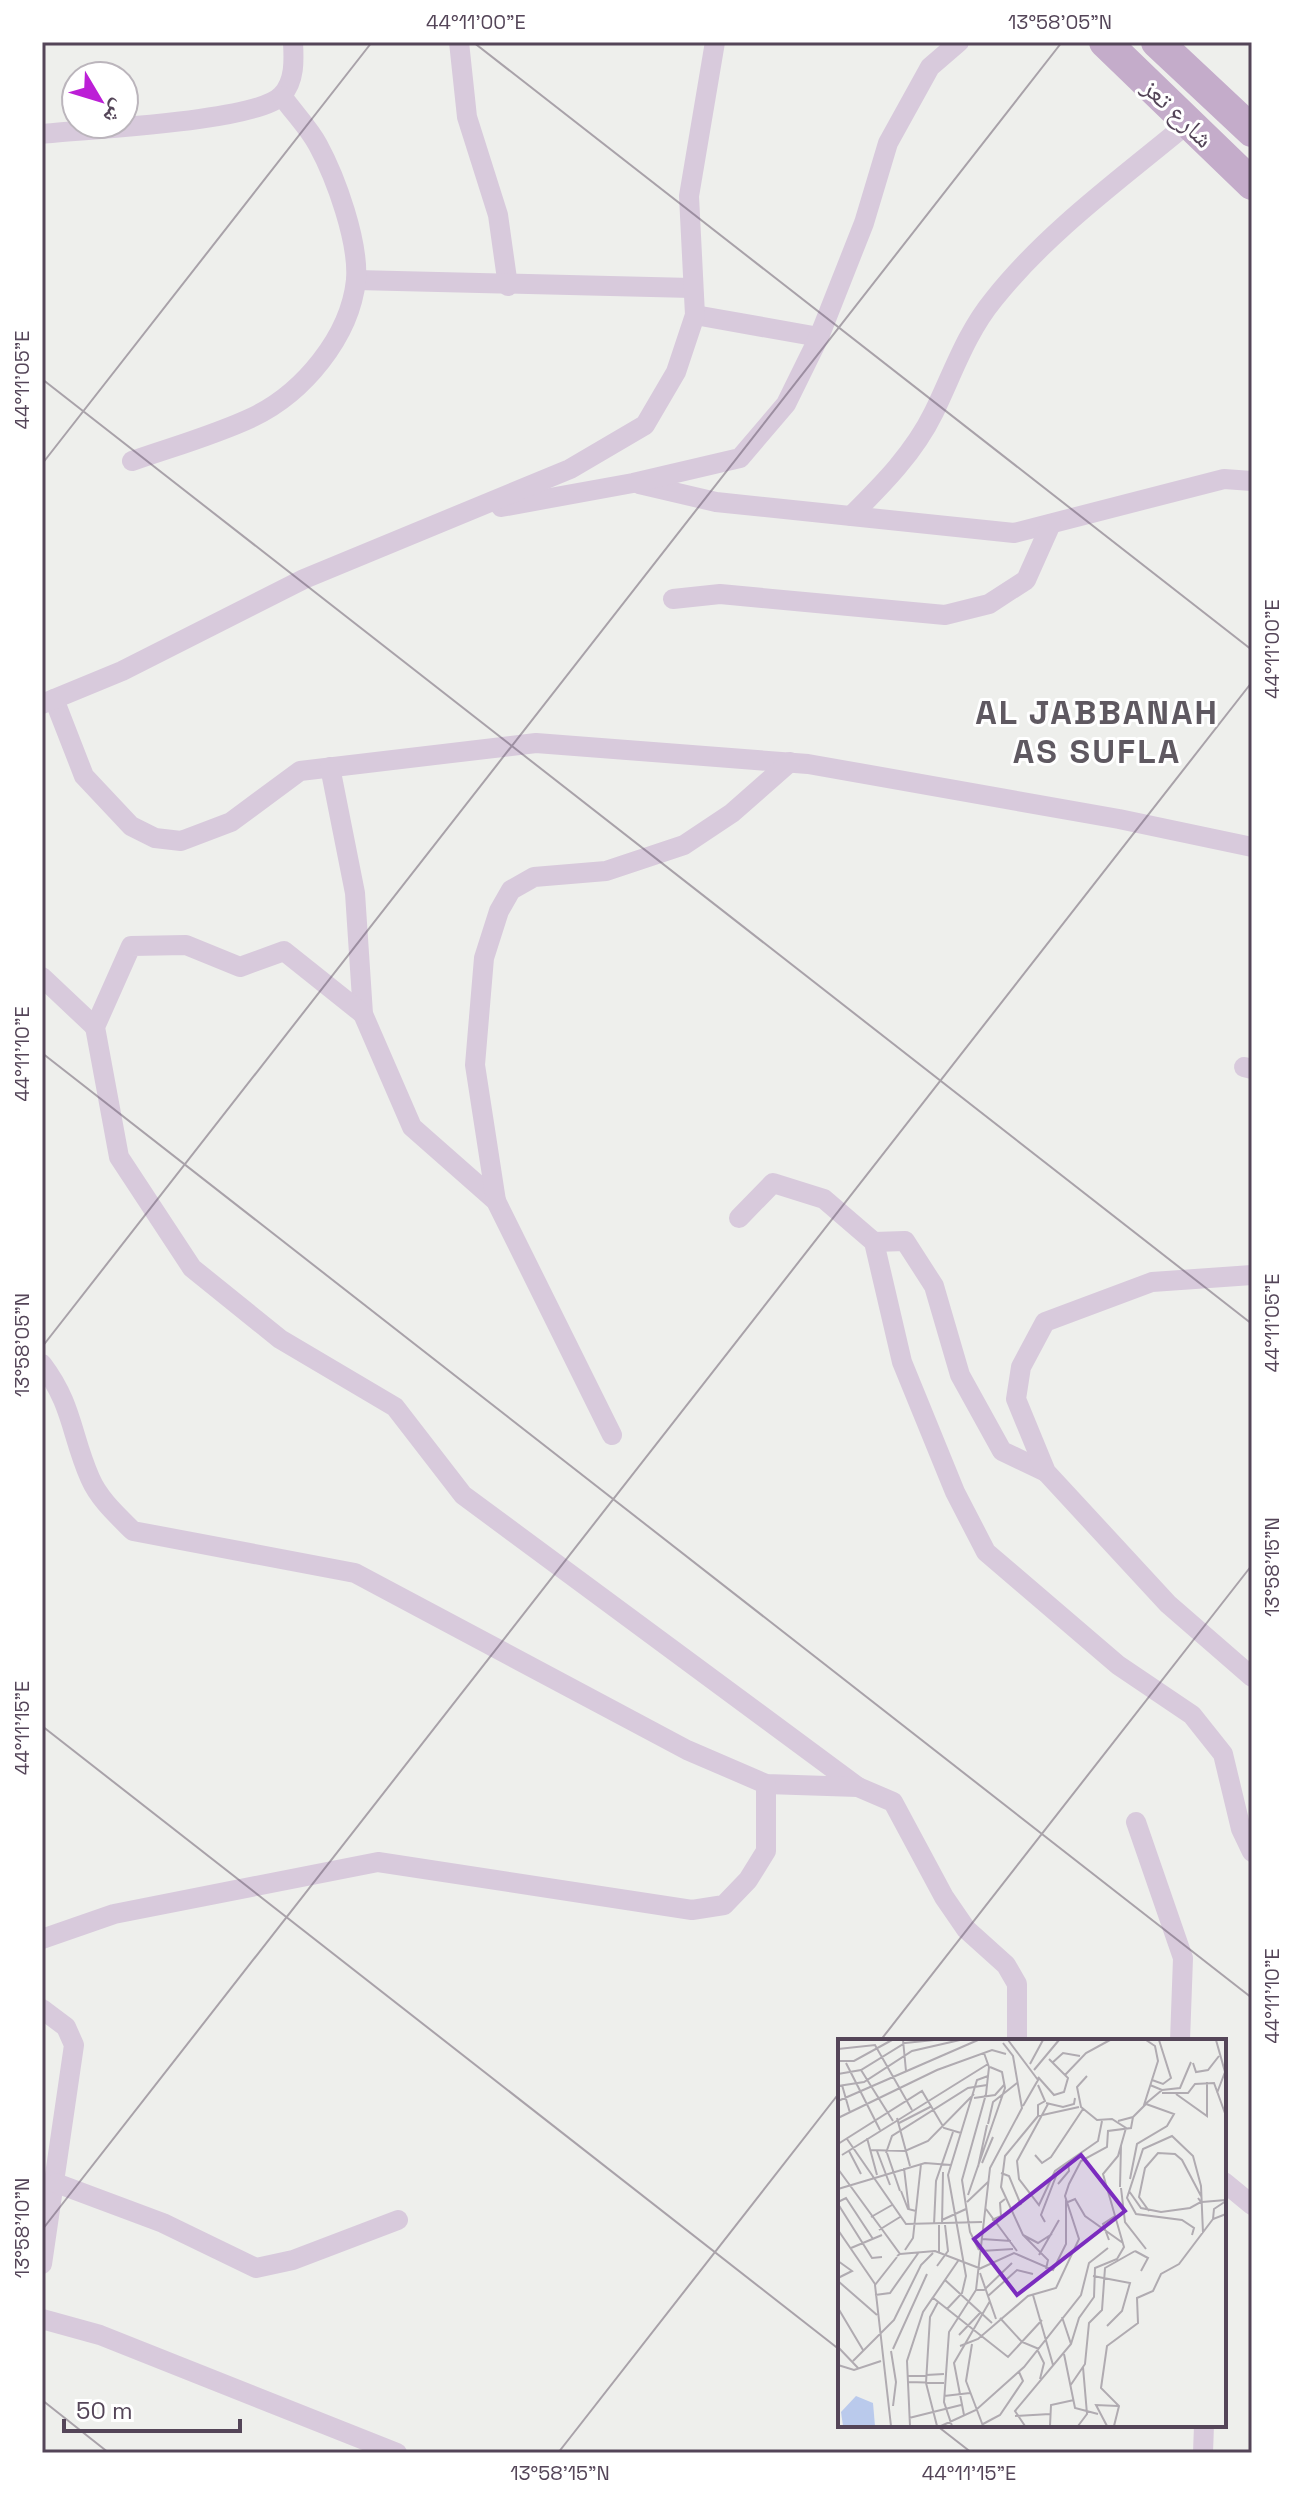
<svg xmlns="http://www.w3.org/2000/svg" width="1294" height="2495" font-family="'Space Grotesk','Noto Naskh Arabic',sans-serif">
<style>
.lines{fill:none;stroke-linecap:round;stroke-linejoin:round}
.minor{stroke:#d8cadc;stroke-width:20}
.primary{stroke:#c4acca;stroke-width:32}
.ticks{fill:none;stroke:#544558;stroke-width:2;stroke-opacity:0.45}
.labels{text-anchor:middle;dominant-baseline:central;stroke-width:6;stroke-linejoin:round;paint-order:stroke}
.street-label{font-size:26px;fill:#544558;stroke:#fff}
.district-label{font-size:34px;font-weight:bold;letter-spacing:2px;fill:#5f5961;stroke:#fff}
.inset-road{fill:none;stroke:#b0abb1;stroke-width:2}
.view{fill:#7b2cbf;fill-opacity:0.15;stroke:#7b2cbf;stroke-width:4}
.inset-edge{fill:none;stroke:#544558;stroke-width:4}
.neatline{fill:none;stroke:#544558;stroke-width:3}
.ticks-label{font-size:20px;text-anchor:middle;fill:#544558}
</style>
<rect width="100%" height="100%" fill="#eeefec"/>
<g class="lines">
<!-- minor -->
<g class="minor">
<polyline points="459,42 467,117 498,215 508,286"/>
<path d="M42 134C86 129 258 122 282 95 295 81 294 60 293 42"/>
<polyline points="356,280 692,288"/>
<polyline points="695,315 819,337"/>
<path d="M132 461C172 447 215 435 253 417 303 393 350 337 356 280 359 242 336 178 318 145 309 128 293 112 282 96"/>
<polyline points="639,484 716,502 1014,533 1224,479 1252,481"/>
<polyline points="501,507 633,483 740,458 786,404 819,337 864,223 888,143 930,67 959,42"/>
<path d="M851 516C883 484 914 453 934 412 953 373 966 333 994 299 1048 231 1122 178 1188 123"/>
<polyline points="673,599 720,594 945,615 989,604 1026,580 1051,524"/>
<polyline points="54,699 84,776 131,826 155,838 181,841 231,822 300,771 536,743 808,764 1119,819 1252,847"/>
<polyline points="42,704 122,671 304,579 570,469 645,425 676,372 695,315 689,196 715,42"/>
<polyline points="330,767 355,893 363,1014 412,1127 496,1201 612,1435"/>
<polyline points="42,977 95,1027"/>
<polyline points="363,1014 284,951 240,967 186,945 131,946 95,1027 119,1157 192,1268 280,1339 395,1407 463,1495 858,1787"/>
<polyline points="1244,1067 1252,1069"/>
<polyline points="496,1201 475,1065 484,958 499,911 511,890 534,877 606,871 684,845 732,813 790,762"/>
<polyline points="739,1218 773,1183 824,1199 874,1242 902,1362 955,1492 986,1552 1118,1665 1192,1715 1223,1754 1241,1829 1252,1852"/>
<polyline points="874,1242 905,1241 934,1286 960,1375 1002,1451 1046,1472"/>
<polyline points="1252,1275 1152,1282 1045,1322 1021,1367 1016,1399 1046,1472 1168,1604 1252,1677"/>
<path d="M42 1364C73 1405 71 1435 90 1478 99 1499 117 1515 133 1531L355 1573 687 1750 766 1784 858 1787 893 1802 944 1897 966 1929 1006 1965 1017 1984V2041"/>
<polyline points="1136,1822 1183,1958 1180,2041"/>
<polyline points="42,1939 114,1914 378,1862 692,1910 724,1905 748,1880 766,1851 766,1784"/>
<polyline points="42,2009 66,2027 74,2045 42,2264"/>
<polyline points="1224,2182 1252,2205"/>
<polyline points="56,2183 163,2223 256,2268 293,2260 398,2220"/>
<polyline points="42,2319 100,2335 397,2453"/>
<polyline points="1203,2453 1204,2425"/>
</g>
<!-- primary -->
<g class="primary">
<polyline points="1105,42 1252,184"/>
<polyline points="1157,42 1252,131"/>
</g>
</g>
<!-- ticks -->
<path class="ticks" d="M473 42 1252 650M42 379 1252 1324M42 464 372 42M42 1053 1252 1998M42 1347 1062 42M42 1726 840 2350M880 2041 1252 1565M42 2230 1252 682M42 2400 109 2453M936 2425 972 2453M558 2453 840 2092M1248 2453 1252 2448"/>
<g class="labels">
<!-- street labels -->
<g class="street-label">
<text transform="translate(1178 113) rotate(44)">شارع تعز</text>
</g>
<!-- district labels -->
<g class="district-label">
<text x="1097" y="712">AL JABBANAH<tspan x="1097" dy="39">AS SUFLA</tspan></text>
</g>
</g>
<!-- overview -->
<g transform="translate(838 2039)">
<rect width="388" height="388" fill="#eeefec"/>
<path d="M18 357 35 364 37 387H5L3 373Z" fill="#bacaec"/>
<path class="inset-road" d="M65 1 68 32M170 1 200 41 185 67M308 1 317 7 320 22 306 66 324 51M378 1 387 33 379 54M0 10 37 6 74 71M0 22H16L54 1M8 24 42 91M214 24 225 14 242 17M355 24 358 33 370 31 381 17M192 25 205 1M23 31 55 82M196 31 221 1M0 35 23 31 67 4 96 1M227 36 248 14 272 1M200 38 216 56 226 53 230 39 211 20M314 41 325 45 333 39 321 1M4 46 12 74M200 46 207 62 200 66V77L241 68M312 46 324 51 342 49 353 23M0 47 26 43 74 12 122 1M324 54H350L357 45 376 44 388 77M338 55 369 77V43M136 59 157 56 166 46M0 62 140 1M208 64 225 68 236 65 237 59M210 65 179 122 181 140 201 166 217 132 260 102 264 82M200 77 167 117 163 148 185 196 210 221 208 230M0 79 99 31 154 11 168 15M59 79 72 127M280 82 295 78 308 65 336 75 329 87 299 105 292 140M61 84 94 67M150 85 155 63 179 44M29 99 39 136M9 100 68 185 144 183M0 105 84 52 106 89 123 94M32 111 67 112 90 102 136 55M11 112 23 135M39 112 52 146M48 114 54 97 130 49 149 46M49 114 62 152M4 116 150 25M197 116 204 124 213 118 245 70M144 124 155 98M140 128 149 86M66 129 71 171M0 130 62 215 59 217M163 134 171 137 183 166M220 145 231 132 230 123M282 148 283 106M283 149 287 183 308 210M0 150 87 124 113 126M63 152 70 170 78 172M291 152 303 169 323 173 352 169 363 163 360 159M130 156 167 49 164 33 152 28M0 163 8 159 35 200M129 163 150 143M230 163 237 160 247 177 285 204M364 163 388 161M0 165 34 219 44 218M148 170 179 212M311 172 301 158 307 129 320 114 337 115 344 121 363 157M33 178 54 166M375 180 376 170 388 162M104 181 128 170M154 181 163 177 162 164 167 160M207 183 203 176 220 132M96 186 98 142 115 93M104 186 105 133M0 191 37 245M41 191 62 178M185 196 200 204 214 195M354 196 356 189 344 181 298 175 289 159 305 110 334 97 355 117 363 147 365 194M144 200 173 202M271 201 265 185 277 177M13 209 44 196M67 211 75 199 83 125M141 211 132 193 124 141 148 55 151 28 146 14M143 212 175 210M297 212 310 219 303 232M101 213V186M62 215 97 212 141 229M201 216 221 181M0 222 14 232 0 239M99 227 110 212 107 186M141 230 176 214 215 231 228 205V161M142 234 158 280M255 237 292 244 284 272 269 287M107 241 154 284M0 242 39 276M138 251H146L174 224M37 256 52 254 81 213M195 256 215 326M150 257 179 231 195 235M94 258 170 318 204 281M0 269 25 311M109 270 124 254 128 237 110 136 139 41 150 37M224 278 233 305M162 279 184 303 201 310M121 296 142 274M134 305 128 342 145 387M122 307 140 300 190 257 218 249 241 200 227 157 231 145 243 122 269 108 270 92 293 89 295 78M0 308 20 329M55 310 89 235M53 312 58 343 55 367M200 312 206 324 202 340M226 315 237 369 260 375M15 322 56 281 83 226 95 214M0 326 16 331 43 322M70 337 106 335M70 343 106 344M232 347 247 325 251 284 264 271 267 229 297 212M106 357 132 354M126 376 116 324 152 262M177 377 212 375M71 379 123 366M145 385 162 376 185 342 181 333M53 387 37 246 59 218M72 387 69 322 85 273 120 222M99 387 88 344 92 278 100 263M103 387 138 371 186 328 243 256 251 224 270 209M114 387 106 363 111 293 138 251 152 129 184 69 175 17 165 4M187 387 177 372 233 305 241 279 256 258 257 229 279 220 286 208 265 135 280 117 288 89 274 80 259 81 243 68 239 48 249 37M212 387 213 366 236 361M240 387 249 375 245 328M269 387 258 366 280 367M276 387 281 367 263 349 269 307 300 284 299 259 315 252 323 235 341 225 375 180 388 175"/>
<path class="view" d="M243 116 287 172 179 256 136 200Z"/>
<rect width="388" height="388" class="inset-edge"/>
</g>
<!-- border -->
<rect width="1294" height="2495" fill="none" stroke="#ffffff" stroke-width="88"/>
<!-- north arrow -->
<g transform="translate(100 100) rotate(128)"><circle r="38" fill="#ffffff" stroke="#bbb5bc" stroke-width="2"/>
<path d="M0-6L14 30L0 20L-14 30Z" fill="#bc1fd6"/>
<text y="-12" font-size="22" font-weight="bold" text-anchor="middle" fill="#544558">ش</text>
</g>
<!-- scale -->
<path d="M64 2419v12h176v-12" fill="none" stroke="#544558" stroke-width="4"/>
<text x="76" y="2419" font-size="24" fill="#544558" stroke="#ffffff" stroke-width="6" paint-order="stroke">50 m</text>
<rect x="44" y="44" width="1206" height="2407" class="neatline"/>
<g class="ticks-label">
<text x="476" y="29">44°11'00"E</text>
<text x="1060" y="29">13°58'05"N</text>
<text transform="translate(22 380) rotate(-90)" y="7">44°11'05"E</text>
<text transform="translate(1272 649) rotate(-90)" y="7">44°11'00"E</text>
<text transform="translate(22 1054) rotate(-90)" y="7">44°11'10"E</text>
<text transform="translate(1272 1323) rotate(-90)" y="7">44°11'05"E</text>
<text transform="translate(22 1345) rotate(-90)" y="7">13°58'05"N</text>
<text transform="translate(1272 1567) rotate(-90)" y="7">13°58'15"N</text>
<text transform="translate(22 1728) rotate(-90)" y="7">44°11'15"E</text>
<text transform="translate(1272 1996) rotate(-90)" y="7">44°11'10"E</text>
<text transform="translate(22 2228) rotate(-90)" y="7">13°58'10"N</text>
<text x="560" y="2480">13°58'15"N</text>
<text x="969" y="2480">44°11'15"E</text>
</g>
</svg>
